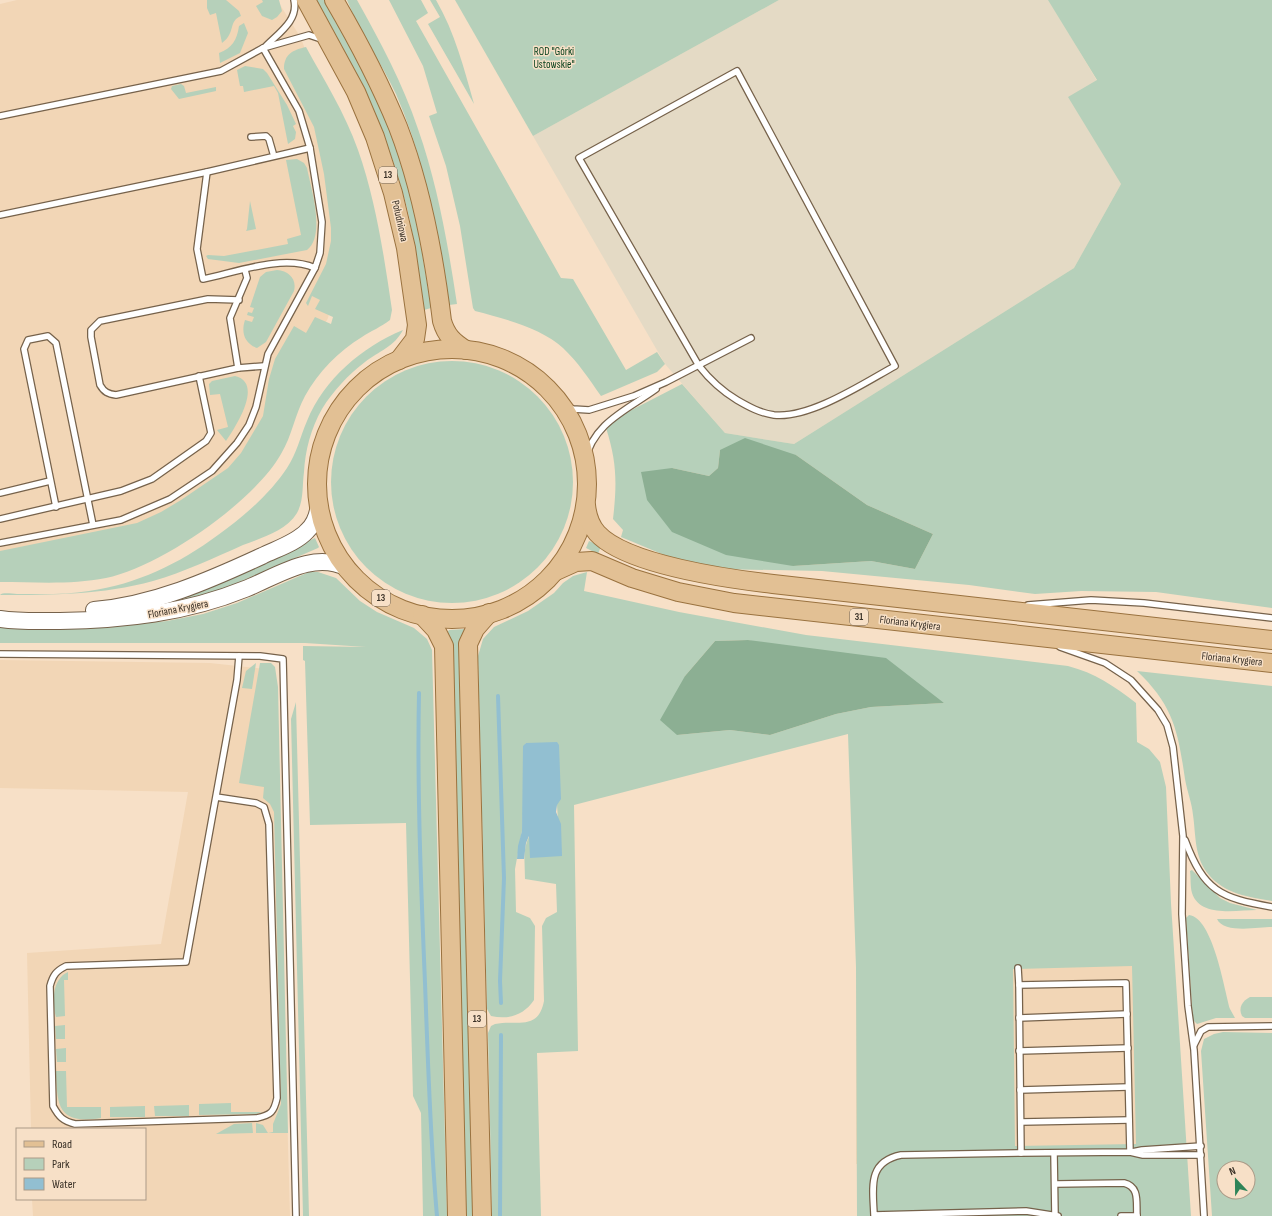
<svg xmlns="http://www.w3.org/2000/svg" width="1272" height="1216" font-family="'Sofia Sans Condensed',sans-serif">
<style>
.built{fill:#f2d6b6}
.industrial{fill:#e4dac5}
.green{fill:#b6d0ba;fill-rule:evenodd}
.forest{fill:#8caf93}
.water{fill:#92bfd1}
.lines{fill:none;stroke-linecap:round;stroke-linejoin:round}
.stream{stroke:#92bfd1;stroke-width:4}
.lane-casing{stroke:#76624b;stroke-width:8}
.secondary-casing{stroke:#76624b;stroke-width:18}
.primary-casing{stroke:#9a723f;stroke-width:20}
.lane{stroke:#fff;stroke-width:5.5}
.secondary{stroke:#fff;stroke-width:16}
.primary{stroke:#e2c094;stroke-width:18}
.labels{text-anchor:middle;dominant-baseline:central;stroke-width:3;stroke-linejoin:round;paint-order:stroke}
.shield{fill:#f7e0c7;stroke:#726556;stroke-width:1}
.shield-label{font-size:10px;font-weight:bold;fill:#393026}
.park-label{font-size:11px;fill:#033e1a;stroke:#f7e0c7}
.street-label{font-size:11px;fill:#393026;stroke:#f7e0c7}
</style>
<rect width="100%" height="100%" fill="#f7e0c7"/>
<!-- built -->
<g class="built">
<polygon points="17,0 277,0 301,38 349,173 342,264 328,318 279,413 232,469 182,510 0,571 0,4"/>
<polygon points="0,660 210,663 275,670 290,1216 33,1216 32,1199 145,1199 145,1129 31,1129 27,953 161,944 188,792 0,788"/>
<polygon points="1138,964 1144,1160 856,1164 856,967"/>
</g>
<!-- industrial -->
<polygon class="industrial" points="779,0 1049,0 1097,81 1069,97 1121,184 1074,268 794,444 725,433 665,364 533,136"/>
<!-- green -->
<g class="green">
<path d="M207 0H226L239 11 241 16C228 21 236 33 222 43L216 13 210 15 207 8Z"/>
<polygon points="262,0 279,0 282,11 277,17 272,20 262,16 256,6 263,2"/>
<path d="M316 0H324C358 56 389 116 406 180 418 222 424 265 431 308L424 310C419 276 415 241 407 208 388 133 355 66 316 0Z"/>
<path d="M347 0H357C380 41 403 84 418 129 438 186 448 245 457 304L449 305C437 232 426 163 396 94 381 62 360 33 347 0Z"/>
<path d="M389 0H421L428 13 416 21 561 278 573 279 626 370 657 352 665 364 657 372 601 396C589 379 578 362 563 348 542 328 502 318 475 311L473 308 460 226 446 166 429 116 437 113 423 66Z"/>
<path d="M430 0H436C455 33 464 68 474 104L428 24 440 17Z"/>
<polygon points="455,0 779,0 533,136"/>
<path d="M1048 0H1272V608L1156 592 1081 591 1035 594 969 585 822 571 718 569 669 557 621 537 623 530 613 519C617 484 617 462 606 428L620 416 682 384 725 433 794 444 1074 268 1121 184 1068 97 1097 80ZM720 450 796 455 867 505 933 534 915 569 871 561 793 566 672 468 709 476 718 468Z"/>
<path d="M244 23 248 33 240 53 220 63 219 53C232 48 237 40 239 26Z"/>
<path d="M306 47C324 80 345 113 358 150 376 201 384 256 392 310L390 320C381 327 371 331 362 337 339 351 318 372 305 396 295 414 292 436 281 454 254 502 160 567 106 578 71 585 35 582 0 582V551L137 523 161 512 181 500 228 468 241 453 263 416 269 379 275 359 294 326 306 333 315 317 331 324 333 317 315 309 320 300 312 296 308 306 306 303 326 264 331 241V228L324 174 314 127 284 69C284 54 293 50 306 47Z"/>
<polygon points="245,66 263,69 267,73 287,105 296,124 293,126 296,132 295,139 288,144 278,93 274,86 244,92 243,86 240,86 237,70"/>
<polygon points="181,84 184,86 186,93 216,87 216,91 179,99 171,89 172,86"/>
<path d="M297 159 304 163 307 168C311 189 326 235 307 250L239 263 208 259 206 256 208 255 224 256 288 244 287 239 301 235 286 160Z"/>
<polygon points="250,201 256,229 246,231 247,229"/>
<path d="M277 270C289 271 297 279 294 291L266 342 257 348C244 343 241 332 245 320L252 322 254 317 247 315 248 312 252 313 254 308 250 307 260 277 266 272Z"/>
<path d="M403 330C394 347 379 351 365 362 348 375 333 391 322 409 311 428 305 451 304 472 302 487 304 500 297 513 286 531 261 538 243 545 214 558 184 572 153 581 103 595 51 595 0 595 3 592 12 594 17 594 41 594 66 595 89 591 137 584 179 564 218 535 243 517 270 494 287 468 297 453 300 437 307 421 324 379 362 347 403 330Z"/>
<circle cx="452" cy="482" r="121"/>
<path d="M235 376C264 383 236 426 226 441L217 430 228 427 220 394 210 395 209 384 212 381Z"/>
<polygon points="315,538 319,547 318,548 221,590 163,605 162,602 214,584"/>
<polygon points="589,541 601,546 598,554 586,548"/>
<polygon points="309,572 318,572 336,578 360,601 377,612 414,628 427,639 432,650 447,1216 423,1216 421,1113 413,1096 406,823 310,825 305,661 303,660 303,646 366,647 305,643 0,643 0,627 105,628 167,621 203,614 237,603"/>
<path d="M587 572 584 591 679 612 806 635 1068 666C1095 673 1114 686 1136 703L1137 742 1149 749 1160 762 1166 787 1171 903 1191 1216H857L856 967 848 734 574 805 578 1051 537 1053 541 1216H492L488 1033 491 1026 495 1024C516 1019 538 1032 544 1001L542 926 546 918 557 912 556 884 525 879C525 864 522 849 530 835V858L558 820 557 805 526 743 523 749 524 797 522 831 515 869 516 912 530 918 535 926 534 1000C524 1015 509 1020 491 1016L487 1009 478 656 483 639 494 627 528 611 554 593 563 583 573 576ZM748 640 944 703 871 707 836 714 770 735 730 730 677 735 685 676 715 641ZM1132 966 1136 1144 1015 1146 1013 969Z"/>
<polygon points="465,629 474,1216 466,1216 447,633 449,630"/>
<polygon points="256,663 252,689 242,688 246,671"/>
<polygon points="260,663 271,663 275,667 278,687 288,1133 256,1133 256,1123 263,1125 268,1133 273,1132 273,1124 281,1104 274,812 270,804 263,798 264,787 239,783"/>
<path d="M1137 671 1272 686V901C1249 897 1225 894 1209 875 1194 858 1196 835 1193 815 1192 803 1187 791 1185 779 1178 732 1174 706 1137 671Z"/>
<polygon points="296,702 296,704 309,1216 303,1216 291,719"/>
<path d="M1192 870 1220 898 1230 903 1257 910C1237 910 1200 918 1192 893 1190 886 1191 878 1190 871Z"/>
<path d="M1189 915C1213 918 1224 988 1230 1009L1235 1018H1216L1197 1024 1193 1020 1186 918Z"/>
<path d="M1217 919H1272V927C1258 927 1224 934 1217 919Z"/>
<path d="M68 972V980H64L65 1016 56 1017C52 1002 52 979 68 972Z"/>
<path d="M1250 997H1272V1018H1245L1242 1016C1238 1008 1242 1001 1250 997Z"/>
<polygon points="65,1025 65,1039 56,1039 55,1026"/>
<path d="M1223 1032 1272 1033V1216H1212L1201 1051 1204 1039 1214 1034ZM1224 1168H1248V1192H1224Z"/>
<polygon points="66,1048 66,1062 57,1062 56,1049"/>
<path d="M56 1071H66L67 1107H101V1118C58 1125 57 1106 56 1071Z"/>
<polygon points="231,1103 231,1112 262,1112 256,1114 199,1115 199,1104"/>
<polygon points="189,1105 189,1116 155,1116 154,1106"/>
<polygon points="145,1106 145,1117 110,1117 110,1107"/>
<polygon points="252,1123 253,1133 216,1134 234,1124"/>
</g>
<!-- forest -->
<g class="forest">
<polygon points="745,438 796,455 867,505 933,534 915,569 871,561 793,566 726,555 672,532 647,500 641,472 672,468 709,476 718,468 720,450"/>
<polygon points="748,640 886,658 944,703 871,707 836,714 770,735 730,730 677,735 660,720 685,676 715,641"/>
</g>
<!-- water -->
<polygon class="water" points="557,742 559,745 561,799 557,805 556,812 561,824 562,856 530,858 529,836 526,843 524,859 517,859 518,846 522,831 523,746 526,743"/>
<g class="lines">
<!-- stream -->
<g class="stream">
<path d="M419 693C417 790 421 887 425 983 428 1061 430 1138 437 1216"/>
<polyline points="498,696 504,878 500,981 501,1003"/>
<polyline points="500,1216 501,1035"/>
</g>
<!-- lane casing -->
<g class="lane-casing">
<g id="lane">
<path d="M264 48C277 34 299 21 294 0"/>
<path d="M737 71 895 366C864 383 810 419 774 415 760 413 749 407 737 400 722 391 710 380 699 366L579 158Z"/>
<polyline points="0,116 221,71 263,48 309,35 321,39"/>
<polyline points="251,137 266,136 269,139 273,153"/>
<path d="M207 172 197 249 203 279C237 272 283 254 315 268L320 253 322 222 310 148 299 111 263 48"/>
<polyline points="0,215 207,172 310,148"/>
<polyline points="245,270 247,278 230,318 238,368 264,366"/>
<path d="M238 368 116 395C108 394 104 392 100 385L91 337V330L100 321 208 299 239 300"/>
<polyline points="561,404 573,409 589,410 634,396 666,382 751,338"/>
<path d="M585 461C593 423 627 410 656 389"/>
<polyline points="0,493 50,481"/>
<polyline points="56,507 24,349 28,340 48,336 56,343 93,525"/>
<polyline points="0,519 121,491 152,479 206,441 211,433 199,376"/>
<polyline points="0,543 121,520 170,499 212,471 237,443 249,425 256,407 268,354 315,268"/>
<polyline points="1028,605 1091,600 1144,603 1272,618"/>
<polyline points="1060,647 1105,663 1131,680 1158,710 1167,725 1173,747 1183,836 1182,914 1188,1006 1194,1050 1204,1216"/>
<polyline points="0,654 260,656 283,659 296,1216"/>
<path d="M216 797 256 803 264 807 269 824 277 1098C274 1112 271 1115 257 1118L75 1124C63 1121 59 1117 53 1106L50 986C53 975 56 971 66 966L186 962 237 680 239 656"/>
<path d="M1185 840C1204 891 1220 898 1272 907"/>
<polyline points="1018,968 1019,985"/>
<polyline points="1019,1018 1127,1014"/>
<polyline points="1194,1045 1201,1031 1208,1027 1272,1026"/>
<polyline points="1019,1051 1128,1048"/>
<polyline points="1020,1090 1128,1087"/>
<polyline points="1021,1122 1129,1120"/>
<polyline points="1130,1152 1126,983 1019,985 1021,1153 1130,1152 1143,1155 1201,1155"/>
<polyline points="1132,1152 1142,1150 1201,1146"/>
<path d="M1021 1153 901 1155C867 1162 873 1188 874 1215L1026 1211 1058 1216"/>
<polyline points="1054,1153 1055,1216"/>
<path d="M1056 1184 1124 1183C1140 1187 1136 1202 1137 1216"/>
<polyline points="1121,1216 1137,1216"/>
</g>
</g>
<!-- secondary casing -->
<g class="secondary-casing">
<g id="secondary">
<path d="M94 610C153 605 208 581 262 556 276 549 296 543 307 531 315 524 318 514 319 504"/>
<path d="M0 619C20 622 40 621 60 621 124 620 186 613 245 589 276 577 313 550 347 568"/>
</g>
</g>
<!-- primary casing -->
<g class="primary-casing">
<g id="primary">
<polyline points="306,0 356,92 375,137 393,193 406,248 417,325 415,339 399,360"/>
<path d="M334 0C358 41 380 83 398 127 422 189 434 255 442 321 446 335 453 342 466 350"/>
<circle cx="452" cy="484" r="135"/>
<path d="M586 505C587 515 590 525 597 533 626 565 730 579 773 584L1272 640"/>
<polyline points="556,571 576,562 592,561 632,578 678,592 734,603 1272,663"/>
<polyline points="422,615 436,630 444,646 457,1216"/>
<polyline points="482,1216 468,644 475,629 489,613"/>
</g>
</g>
<!-- lane -->
<use href="#lane" class="lane"/>
<!-- secondary -->
<use href="#secondary" class="secondary"/>
<!-- primary -->
<use href="#primary" class="primary"/>
</g>
<g class="labels">
<!-- shield labels -->
<g class="shield">
<rect x="379" y="167" width="18" height="16" rx="3"/>
<rect x="372" y="590" width="18" height="16" rx="3"/>
<rect x="850" y="609" width="18" height="16" rx="3"/>
<rect x="468" y="1011" width="18" height="16" rx="3"/>
</g>
<g class="shield-label">
<text x="388" y="175">13</text>
<text x="381" y="598">13</text>
<text x="859" y="617">31</text>
<text x="477" y="1019">13</text>
</g>
<!-- park labels -->
<g class="park-label">
<text x="554" y="51">ROD "Górki<tspan x="554" dy="13">Ustowskie"</tspan></text>
</g>
<!-- street labels -->
<g class="street-label">
<text transform="translate(400 221) rotate(77)">Południowa</text>
<text transform="translate(178 609) rotate(-11)">Floriana Krygiera</text>
<text transform="translate(910 623) rotate(7)">Floriana Krygiera</text>
<text transform="translate(1232 659) rotate(6)">Floriana Krygiera</text>
</g>
</g>
<!-- legend -->
<rect x="16" y="1128" width="130" height="72" fill="#f7e0c7" stroke="#ab9a87"/>
<rect x="24" y="1141" width="20" height="6" fill="#e2c094" stroke="#ab9a87"/>
<text x="52" y="1148" font-size="12" fill="#393026">Road</text>
<rect x="24" y="1158" width="20" height="12" fill="#b6d0ba" stroke="#ab9a87"/>
<text x="52" y="1168" font-size="12" fill="#393026">Park</text>
<rect x="24" y="1178" width="20" height="12" fill="#92bfd1" stroke="#ab9a87"/>
<text x="52" y="1188" font-size="12" fill="#393026">Water</text>
<!-- north arrow -->
<g transform="translate(1236 1180) rotate(338)"><circle r="19" fill="#f7e0c7" stroke="#ab9a87"/>
<path d="M0-3L7 15L0 10L-7 15Z" fill="#2e8458"/>
<text y="-6" font-size="11" font-weight="bold" text-anchor="middle" fill="#393026">N</text>
</g>
</svg>
